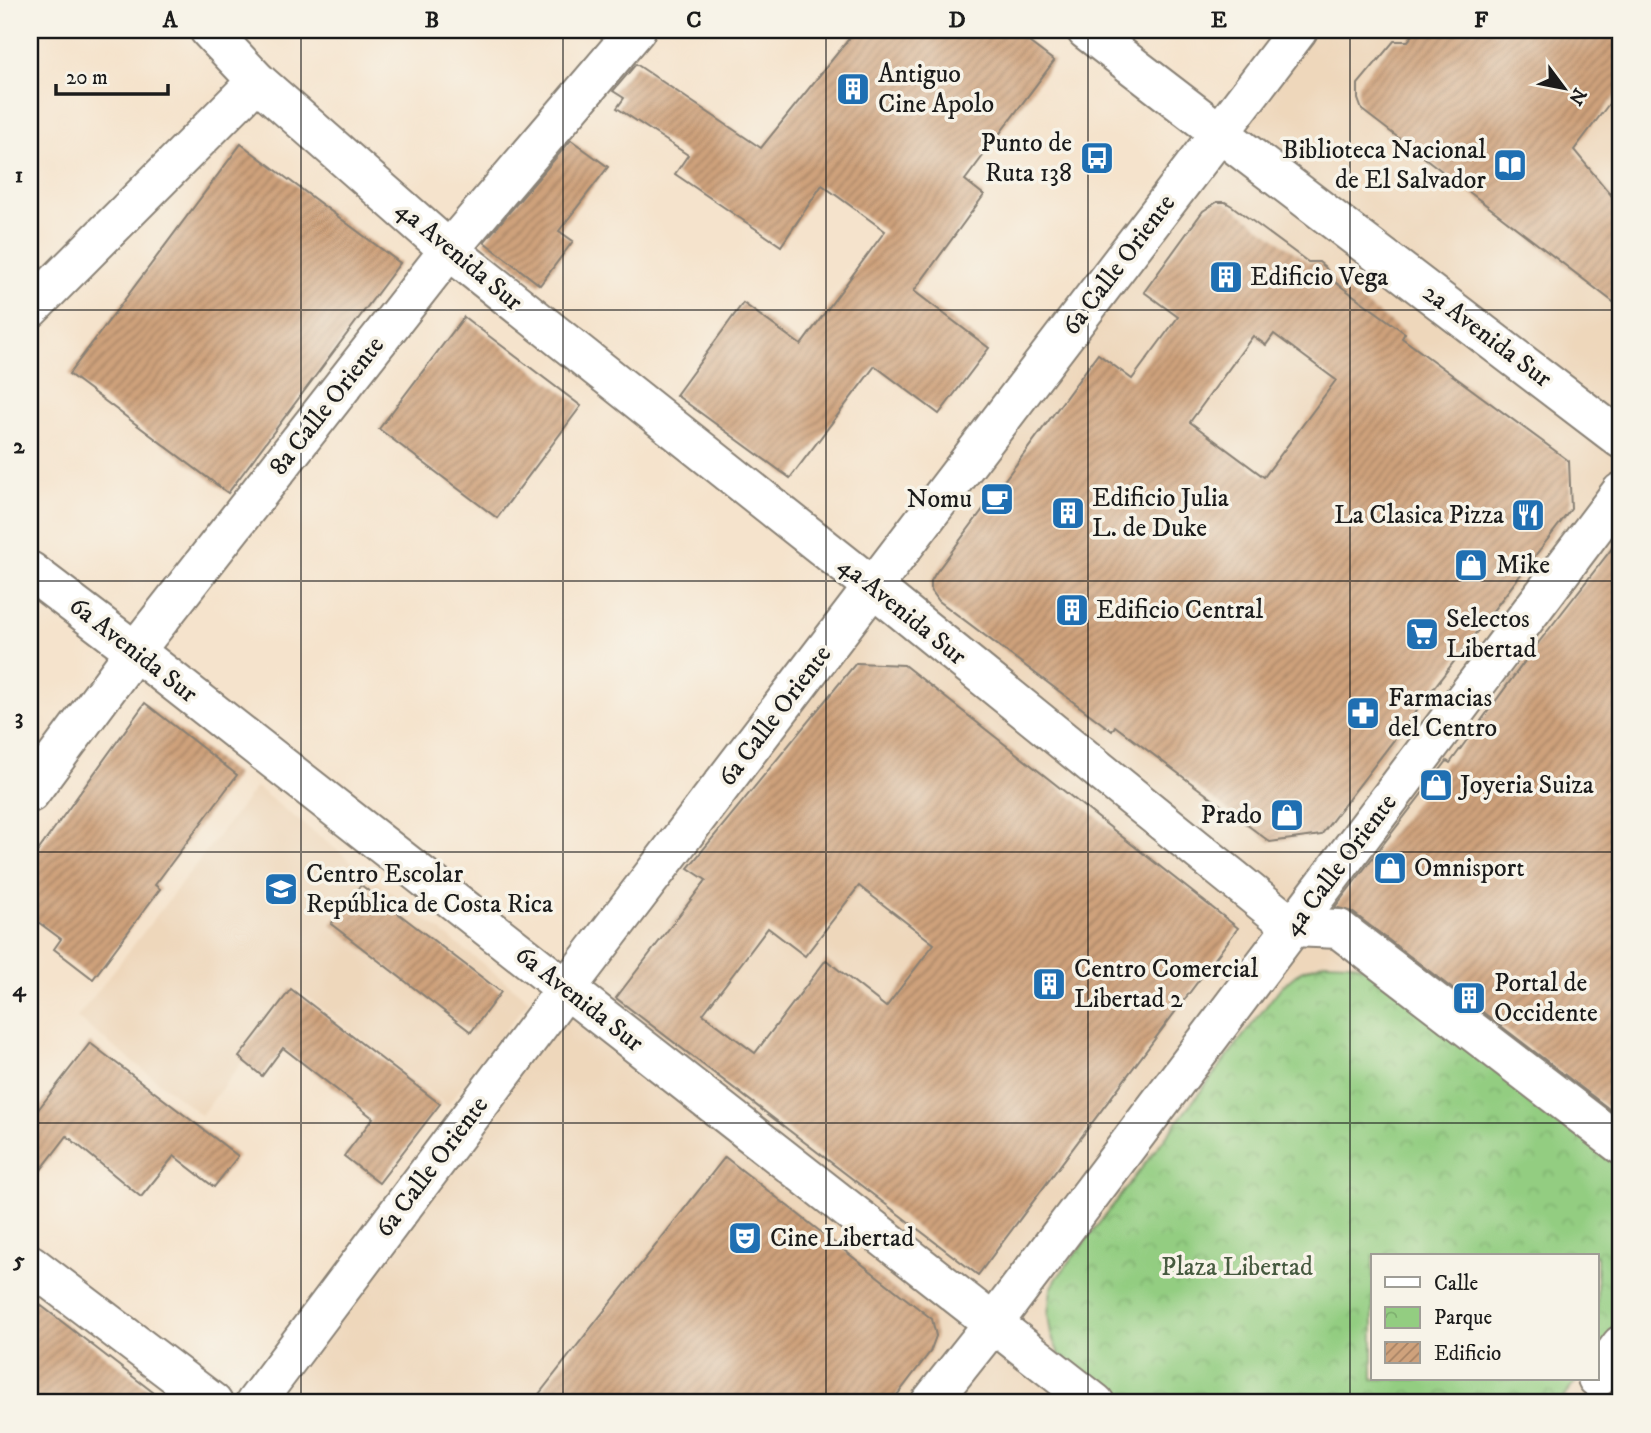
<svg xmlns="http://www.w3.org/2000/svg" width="1651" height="1433" font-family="'IM FELL DW Pica',serif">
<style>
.built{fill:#eed7bb;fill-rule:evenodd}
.park{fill:url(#park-crowns);stroke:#58744e;stroke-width:2}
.building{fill:url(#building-hatch);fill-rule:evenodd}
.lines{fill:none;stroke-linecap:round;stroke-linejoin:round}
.street-casing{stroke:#888074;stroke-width:42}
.secondary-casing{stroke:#888074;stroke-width:42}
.street{stroke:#fff;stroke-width:38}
.secondary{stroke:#fff;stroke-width:38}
.grid{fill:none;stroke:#1c1c1c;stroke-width:2;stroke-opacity:0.55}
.labels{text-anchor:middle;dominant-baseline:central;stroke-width:7;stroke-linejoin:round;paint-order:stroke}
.poi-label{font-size:26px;fill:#1c1c1c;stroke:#f7f3e8;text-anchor:start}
.street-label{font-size:26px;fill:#1c1c1c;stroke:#f7f3e8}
.park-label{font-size:26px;fill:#465a3f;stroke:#f7f3e8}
.neatline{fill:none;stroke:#1c1c1c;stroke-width:2.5}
.grid-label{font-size:23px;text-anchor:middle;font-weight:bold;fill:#1c1c1c}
</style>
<defs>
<pattern id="park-crowns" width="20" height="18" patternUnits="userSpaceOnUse" patternTransform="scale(1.75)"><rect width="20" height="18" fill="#93cd81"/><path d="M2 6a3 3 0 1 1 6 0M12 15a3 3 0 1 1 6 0" fill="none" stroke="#7eaf6f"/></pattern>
<pattern id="building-hatch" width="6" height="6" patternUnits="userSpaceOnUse" patternTransform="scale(1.75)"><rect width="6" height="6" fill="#cfa27c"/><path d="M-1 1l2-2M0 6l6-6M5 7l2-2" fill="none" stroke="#a78365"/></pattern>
</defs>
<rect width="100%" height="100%" fill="#f7f3e8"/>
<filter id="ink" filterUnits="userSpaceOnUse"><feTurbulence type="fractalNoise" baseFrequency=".0143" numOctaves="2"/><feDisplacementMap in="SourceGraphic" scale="14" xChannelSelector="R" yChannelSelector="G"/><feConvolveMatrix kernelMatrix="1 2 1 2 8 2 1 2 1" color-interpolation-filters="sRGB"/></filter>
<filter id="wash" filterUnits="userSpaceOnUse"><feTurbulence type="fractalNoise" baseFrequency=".00686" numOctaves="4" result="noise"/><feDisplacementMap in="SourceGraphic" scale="28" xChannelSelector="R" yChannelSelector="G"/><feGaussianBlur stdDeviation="1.57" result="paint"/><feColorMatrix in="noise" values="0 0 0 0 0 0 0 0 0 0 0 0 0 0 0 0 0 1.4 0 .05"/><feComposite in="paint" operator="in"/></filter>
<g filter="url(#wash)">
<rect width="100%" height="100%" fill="#f5e3cc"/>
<!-- built -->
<g class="built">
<path d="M1314 30H1621V1403H255ZM1373 1256H1597V1379H1373Z"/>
<polygon points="256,787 529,1000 447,1106 298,990 201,1115 77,1018"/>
</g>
<!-- park -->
<polygon class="park" points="1325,962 1349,963 1363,966 1621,1162 1621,1323 1597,1355 1597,1256 1373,1256 1373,1379 1578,1379 1559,1403 1120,1403 1059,1354 1051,1335 1048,1314 1051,1289 1057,1278 1281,987 1301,971"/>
<g id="blocks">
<!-- building -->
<g class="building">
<polygon points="856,30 1013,30 1054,61 965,180 984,195 914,291 989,348 939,414 875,366 790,478 676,395 743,303 801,345 885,231 822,185 781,246 675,174 688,155 617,108 624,98 613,91 636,64 761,148"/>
<polygon points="1417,30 1621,30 1621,88 1574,150 1621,207 1621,308 1362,110 1358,99 1358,84 1394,41 1408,41"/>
<polygon points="571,140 608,167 559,231 573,241 540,285 484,242"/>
<polygon points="241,144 400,263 228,493 69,374"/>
<path d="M1217 202H1225L1232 206 1308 262H1319L1325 267 1335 282 1405 333 1402 338 1569 461 1571 509 1321 835 1270 842 1115 726 1112 731 939 601 931 590V581L935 574 1098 354 1132 379 1178 317 1144 292 1203 211ZM1274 334 1336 380 1264 477 1190 422 1253 336 1266 345Z"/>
<polygon points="464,317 581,406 497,518 379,429"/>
<polygon points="1621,537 1621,1118 1352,912 1335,907 1447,761 1450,763 1539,642"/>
<path d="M856 663 904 665 1238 928 978 1275 616 998 706 880 688 868ZM859 886 934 944 886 1007 826 960 755 1053 703 1014 768 928 805 956Z"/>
<polygon points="145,703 237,775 155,885 160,889 93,979 54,949 61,939 30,916 30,862"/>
<polygon points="361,885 501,992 471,1032 331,924"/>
<polygon points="291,989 440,1104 379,1183 344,1156 373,1118 283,1048 262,1076 239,1057"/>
<polygon points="90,1043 238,1156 214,1187 174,1156 141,1197 67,1136 30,1184 30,1120"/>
<polygon points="725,1157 932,1319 936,1336 930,1352 891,1403 532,1403"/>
<polygon points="30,1297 167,1403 30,1403"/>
</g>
</g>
</g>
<g filter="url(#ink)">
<use href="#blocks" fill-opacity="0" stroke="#888074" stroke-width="2"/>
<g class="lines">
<!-- street casing -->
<g class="street-casing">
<g id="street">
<polyline points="209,30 257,81 449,250 873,587 1293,927 1339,929 1621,1145"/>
<polyline points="1220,133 1621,439"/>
<polyline points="30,309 257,81"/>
<polyline points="30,571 135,651 1095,1403"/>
<polyline points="1597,1378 1621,1345"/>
<polyline points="930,1403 992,1325 1621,492"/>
</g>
</g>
<!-- secondary casing -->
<g class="secondary-casing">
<g id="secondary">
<polyline points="1086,30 1220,133"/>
<polyline points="30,793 135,651 449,250 636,30"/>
<polyline points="30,1264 213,1403"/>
<polyline points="255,1403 566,989 1298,30"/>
</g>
</g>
<!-- street -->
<use href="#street" class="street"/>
<!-- secondary -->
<use href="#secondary" class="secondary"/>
</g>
</g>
<!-- grid -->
<path class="grid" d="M301 30V1403M563 30V1403M826 30V1403M1088 30V1403M1350 30V1403M30 310H1621M30 581H1621M30 852H1621M30 1123H1621"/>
<!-- icons -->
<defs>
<g id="building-square" transform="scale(1.75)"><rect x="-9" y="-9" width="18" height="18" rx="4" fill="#1f6fb2" stroke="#f7f3e8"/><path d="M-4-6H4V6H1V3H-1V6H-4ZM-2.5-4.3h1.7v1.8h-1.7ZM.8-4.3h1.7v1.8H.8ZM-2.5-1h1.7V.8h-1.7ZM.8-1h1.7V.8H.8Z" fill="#fff"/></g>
<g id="bus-square" transform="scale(1.75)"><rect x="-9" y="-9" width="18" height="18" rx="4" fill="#1f6fb2" stroke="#f7f3e8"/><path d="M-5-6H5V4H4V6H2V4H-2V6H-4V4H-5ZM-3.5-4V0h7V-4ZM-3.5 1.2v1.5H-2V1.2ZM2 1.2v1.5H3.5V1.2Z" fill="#fff"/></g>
<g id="library-square" transform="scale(1.75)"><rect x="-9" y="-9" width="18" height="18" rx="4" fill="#1f6fb2" stroke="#f7f3e8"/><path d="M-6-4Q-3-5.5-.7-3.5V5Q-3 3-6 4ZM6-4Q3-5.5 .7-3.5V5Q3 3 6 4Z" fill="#fff"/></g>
<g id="cafe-square" transform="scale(1.75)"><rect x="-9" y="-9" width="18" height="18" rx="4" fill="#1f6fb2" stroke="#f7f3e8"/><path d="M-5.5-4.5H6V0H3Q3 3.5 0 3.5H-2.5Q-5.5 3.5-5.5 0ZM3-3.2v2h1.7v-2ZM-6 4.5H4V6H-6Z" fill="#fff"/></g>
<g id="restaurant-square" transform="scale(1.75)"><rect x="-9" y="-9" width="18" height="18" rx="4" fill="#1f6fb2" stroke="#f7f3e8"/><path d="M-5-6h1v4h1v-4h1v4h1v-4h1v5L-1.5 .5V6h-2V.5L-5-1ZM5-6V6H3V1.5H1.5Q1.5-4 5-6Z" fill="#fff"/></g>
<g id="shop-square" transform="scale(1.75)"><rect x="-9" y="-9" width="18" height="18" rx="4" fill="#1f6fb2" stroke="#f7f3e8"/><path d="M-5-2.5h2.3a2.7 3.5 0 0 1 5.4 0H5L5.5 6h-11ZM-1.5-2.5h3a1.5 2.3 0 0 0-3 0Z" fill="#fff"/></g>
<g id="supermarket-square" transform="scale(1.75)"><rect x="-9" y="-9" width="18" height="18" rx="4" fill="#1f6fb2" stroke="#f7f3e8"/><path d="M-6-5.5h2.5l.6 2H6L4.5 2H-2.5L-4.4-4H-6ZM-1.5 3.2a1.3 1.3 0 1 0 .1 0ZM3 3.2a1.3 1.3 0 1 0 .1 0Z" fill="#fff"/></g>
<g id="pharmacy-square" transform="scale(1.75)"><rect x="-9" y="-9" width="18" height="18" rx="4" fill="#1f6fb2" stroke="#f7f3e8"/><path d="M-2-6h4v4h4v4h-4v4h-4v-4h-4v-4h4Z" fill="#fff"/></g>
<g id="school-square" transform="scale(1.75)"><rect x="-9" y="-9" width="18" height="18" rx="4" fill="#1f6fb2" stroke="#f7f3e8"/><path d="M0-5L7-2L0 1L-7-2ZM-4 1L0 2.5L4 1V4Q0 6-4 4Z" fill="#fff"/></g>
<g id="theatre-square" transform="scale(1.75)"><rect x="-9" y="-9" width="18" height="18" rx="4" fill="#1f6fb2" stroke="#f7f3e8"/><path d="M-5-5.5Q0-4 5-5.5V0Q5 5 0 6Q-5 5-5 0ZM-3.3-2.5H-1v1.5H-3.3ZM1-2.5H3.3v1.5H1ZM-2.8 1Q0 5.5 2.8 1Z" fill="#fff"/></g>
</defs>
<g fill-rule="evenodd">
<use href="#building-square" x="853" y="89"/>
<use href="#bus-square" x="1097" y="158"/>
<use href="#library-square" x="1510" y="165"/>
<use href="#building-square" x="1226" y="277"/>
<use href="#cafe-square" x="997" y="499"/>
<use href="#building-square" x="1068" y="513"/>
<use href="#restaurant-square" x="1528" y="515"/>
<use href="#shop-square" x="1471" y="565"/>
<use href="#building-square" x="1072" y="610"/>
<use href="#supermarket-square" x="1422" y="634"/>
<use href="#pharmacy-square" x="1363" y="713"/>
<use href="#shop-square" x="1436" y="785"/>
<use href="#shop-square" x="1287" y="815"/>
<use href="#shop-square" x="1390" y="868"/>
<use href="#school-square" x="281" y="889"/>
<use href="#building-square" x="1049" y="984"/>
<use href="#building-square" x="1469" y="998"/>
<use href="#theatre-square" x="745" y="1238"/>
</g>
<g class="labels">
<!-- poi labels -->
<g class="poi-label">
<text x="878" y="74">Antiguo<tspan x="878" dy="30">Cine Apolo</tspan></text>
<text x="1072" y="143" text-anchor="end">Punto de<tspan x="1072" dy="30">Ruta 138</tspan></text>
<text x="1486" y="150" text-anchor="end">Biblioteca Nacional<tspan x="1486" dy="30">de El Salvador</tspan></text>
<text x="1250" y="277">Edificio Vega</text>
<text x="1092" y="498">Edificio Julia<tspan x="1092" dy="30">L. de Duke</tspan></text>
<text x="972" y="499" text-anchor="end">Nomu</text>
<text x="1504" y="515" text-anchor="end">La Clasica Pizza</text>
<text x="1496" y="565">Mike</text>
<text x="1096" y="610">Edificio Central</text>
<text x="1446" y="619">Selectos<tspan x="1446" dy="30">Libertad</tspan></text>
<text x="1388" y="698">Farmacias<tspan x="1388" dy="30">del Centro</tspan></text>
<text x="1460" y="785">Joyeria Suiza</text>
<text x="1262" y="815" text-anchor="end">Prado</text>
<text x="1414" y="868">Omnisport</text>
<text x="306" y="874">Centro Escolar<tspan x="306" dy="30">República de Costa Rica</tspan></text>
<text x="1074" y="969">Centro Comercial<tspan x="1074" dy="30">Libertad 2</tspan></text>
<text x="1494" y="983">Portal de<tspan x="1494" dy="30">Occidente</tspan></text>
<text x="770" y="1238">Cine Libertad</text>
</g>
<!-- street labels -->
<g class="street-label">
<text transform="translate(459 256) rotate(40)">4a Avenida Sur</text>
<text transform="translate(1119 265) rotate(-53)">6a Calle Oriente</text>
<text transform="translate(1487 336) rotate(37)">2a Avenida Sur</text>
<text transform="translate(327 406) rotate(-52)">8a Calle Oriente</text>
<text transform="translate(902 611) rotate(39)">4a Avenida Sur</text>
<text transform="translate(133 650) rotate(38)">6a Avenida Sur</text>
<text transform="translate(775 716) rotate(-53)">6a Calle Oriente</text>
<text transform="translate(1340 865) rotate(-53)">4a Calle Oriente</text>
<text transform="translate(579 999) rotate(38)">6a Avenida Sur</text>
<text transform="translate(432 1167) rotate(-53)">6a Calle Oriente</text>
</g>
<!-- park labels -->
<g class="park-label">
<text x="1237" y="1267">Plaza Libertad</text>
</g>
</g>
<!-- margin -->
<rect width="1651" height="1433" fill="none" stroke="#f7f3e8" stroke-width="77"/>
<!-- legend -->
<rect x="1371" y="1254" width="228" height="126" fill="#f7f3e8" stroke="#9f9d96" stroke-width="2"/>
<rect x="1385" y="1277" width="35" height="10" fill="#ffffff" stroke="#9f9d96" stroke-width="2"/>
<text x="1434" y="1290" font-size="21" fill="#1c1c1c">Calle</text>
<rect x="1385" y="1307" width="35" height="21" fill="url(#park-crowns)" stroke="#9f9d96" stroke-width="2"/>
<text x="1434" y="1324" font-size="21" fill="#1c1c1c">Parque</text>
<rect x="1385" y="1342" width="35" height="21" fill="url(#building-hatch)" stroke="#9f9d96" stroke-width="2"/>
<text x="1434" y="1360" font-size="21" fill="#1c1c1c">Edificio</text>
<!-- north arrow -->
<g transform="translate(1564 88) rotate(122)" stroke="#f7f3e8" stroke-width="5" paint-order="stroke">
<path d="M0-5L12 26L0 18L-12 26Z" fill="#1c1c1c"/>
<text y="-10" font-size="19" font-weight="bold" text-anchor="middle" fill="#1c1c1c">N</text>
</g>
<!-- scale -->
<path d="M56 84v10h112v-10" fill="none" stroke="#1c1c1c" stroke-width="3.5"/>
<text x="66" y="84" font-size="21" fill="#1c1c1c" stroke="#f7f3e8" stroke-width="5" paint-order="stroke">20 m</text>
<rect x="38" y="38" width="1574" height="1356" class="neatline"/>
<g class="grid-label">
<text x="170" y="27">A</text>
<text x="432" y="27">B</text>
<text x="694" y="27">C</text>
<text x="957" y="27">D</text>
<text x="1219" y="27">E</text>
<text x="1481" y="27">F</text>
<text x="19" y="182">1</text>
<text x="19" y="453">2</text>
<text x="19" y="724">3</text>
<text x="19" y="996">4</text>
<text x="19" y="1267">5</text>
</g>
</svg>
